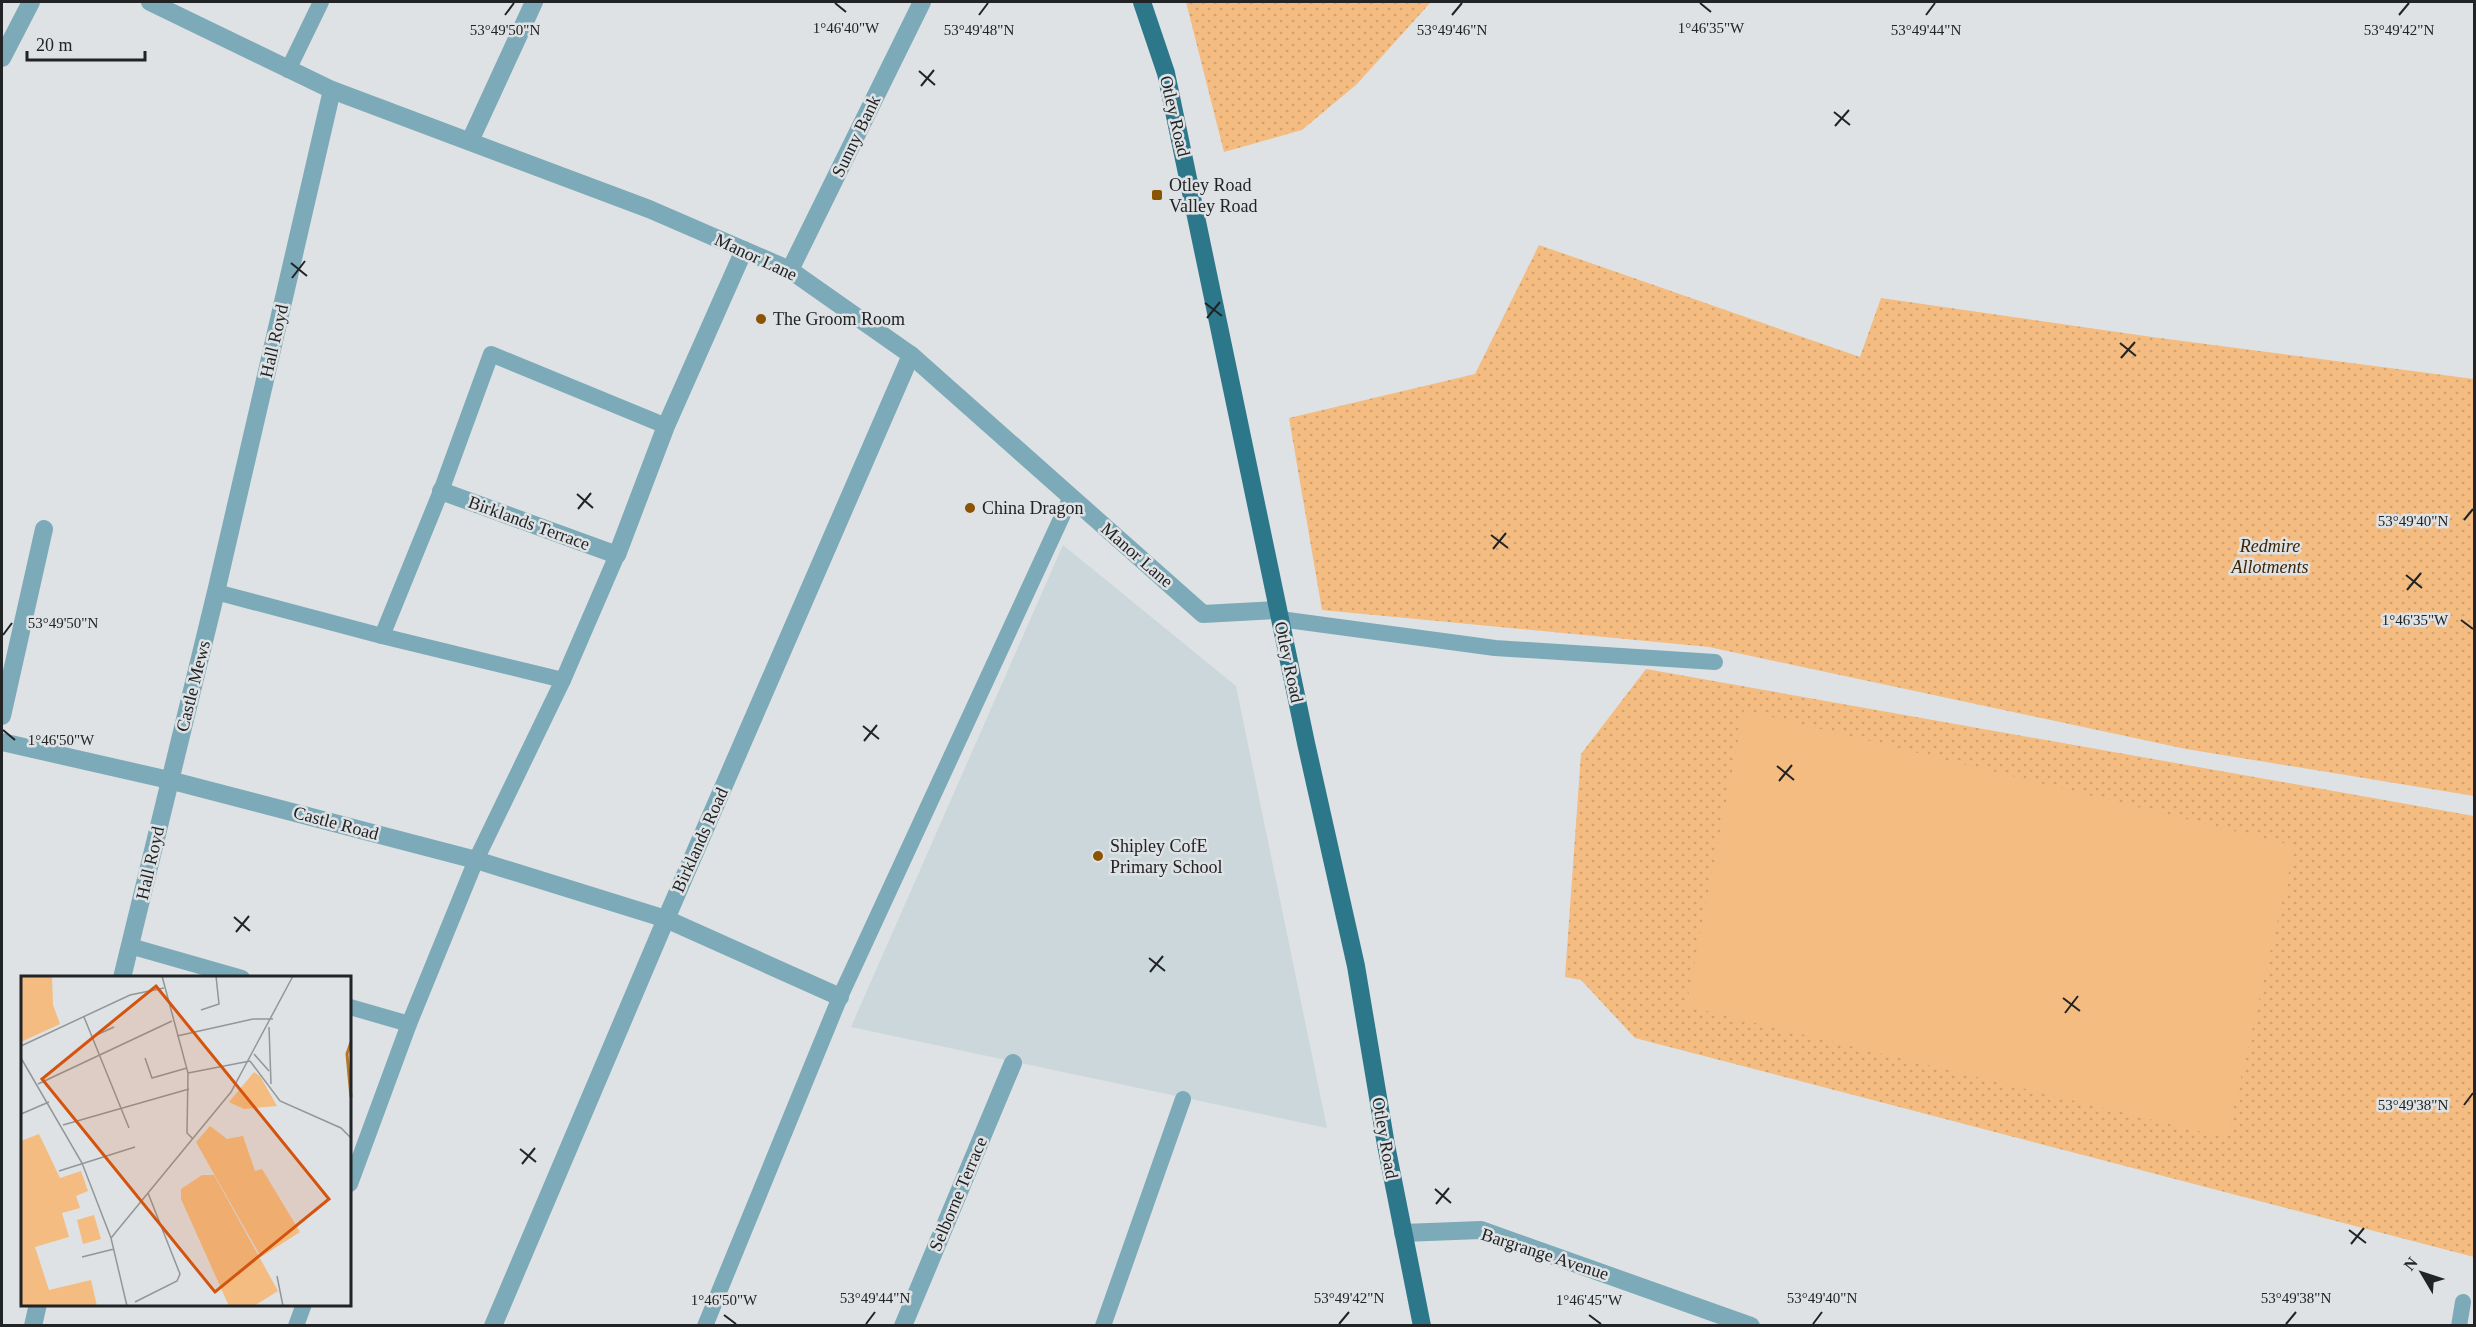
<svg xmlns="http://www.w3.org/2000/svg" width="2476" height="1327" font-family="'Times New Roman',serif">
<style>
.built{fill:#cbd7db}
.grass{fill:url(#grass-dots)}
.pitch{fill:#f4bc80}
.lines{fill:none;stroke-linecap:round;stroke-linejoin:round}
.lane{stroke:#7daab8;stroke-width:16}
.street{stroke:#7daab8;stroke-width:18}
.primary{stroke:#2d778b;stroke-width:18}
.ticks{fill:none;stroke:#212324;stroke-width:2}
.poi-dot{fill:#8a5403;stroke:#dee2e4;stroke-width:2}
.labels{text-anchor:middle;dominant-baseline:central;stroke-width:5;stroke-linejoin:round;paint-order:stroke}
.street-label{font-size:18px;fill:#212324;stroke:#dee2e4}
.poi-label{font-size:18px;fill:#212324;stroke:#dee2e4;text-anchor:start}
.park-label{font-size:18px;font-style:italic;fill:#3d2405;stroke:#dee2e4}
.inset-river{fill:none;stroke:#b2762c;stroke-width:3}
.inset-road{fill:none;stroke:#929697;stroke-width:1.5}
.view{fill:#d4540e;fill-opacity:0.15;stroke:#d4540e;stroke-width:3}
.inset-edge{fill:none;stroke:#212324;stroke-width:3}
.ticks-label{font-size:15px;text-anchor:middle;fill:#212324;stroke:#dee2e4;stroke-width:5;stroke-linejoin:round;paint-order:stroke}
</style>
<defs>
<pattern id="grass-dots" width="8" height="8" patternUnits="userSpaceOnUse" patternTransform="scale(1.5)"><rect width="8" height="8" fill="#f4bc80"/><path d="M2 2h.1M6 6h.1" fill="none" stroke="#d1a16e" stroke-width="1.8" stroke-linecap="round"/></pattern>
</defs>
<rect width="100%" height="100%" fill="#dee2e4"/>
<!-- built -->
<polygon class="built" points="1063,545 1236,686 1327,1128 851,1027"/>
<!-- grass -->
<g class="grass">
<polygon points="1186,2 1431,2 1357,84 1302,130 1224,152"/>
<polygon points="1539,245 1860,357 1881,298 2152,337 2474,379 2474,796 2186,749 1709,647 1322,610 1289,418 1475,374"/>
<polygon points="1646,669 2474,816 2474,1257 1635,1038 1581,980 1565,977 1581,754"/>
</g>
<!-- pitch -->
<polygon class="pitch" points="1744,710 2295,846 2227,1138 1686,1006"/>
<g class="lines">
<!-- lane -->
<g class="lane">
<polyline points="288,70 321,2"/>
<polyline points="216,592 382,636 563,680"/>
<polyline points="1280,619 1495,648 1715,662"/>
<polyline points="382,636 441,491 491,354 666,426"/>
<polyline points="130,946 242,978"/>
<polyline points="350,1007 409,1024"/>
<polyline points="350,1184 409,1024 476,860 563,680 617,555"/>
<polyline points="296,1326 304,1304"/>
<polyline points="705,1326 840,997 1071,497"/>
<polyline points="1103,1326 1183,1099"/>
<polyline points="2459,1326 2463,1302"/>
</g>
<!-- street -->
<g class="street">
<polyline points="150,2 332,90 649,209 790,270 911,355 1203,614 1278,610"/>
<polyline points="2,58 31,2"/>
<polyline points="470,141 534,2"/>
<polyline points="790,270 922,2"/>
<polyline points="441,491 617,555 666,426 744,250"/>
<polyline points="2,716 44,529"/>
<polyline points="2,742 169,780 476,860 666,919 840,997"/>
<polyline points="122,978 216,592 332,90"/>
<polyline points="1403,1233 1481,1230 1751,1326"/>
<polyline points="33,1326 38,1304"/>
<polyline points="493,1326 666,919 911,355"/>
<polyline points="903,1326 1013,1063"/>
</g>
<!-- primary -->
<polyline class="primary" points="1142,2 1166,73 1306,743 1356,966 1386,1145 1422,1326"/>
</g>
<!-- ticks -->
<path class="ticks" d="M835 3 846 12M1700 3 1711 12M505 15 514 3M979 15 988 3M1452 15 1462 3M1926 15 1935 3M2399 15 2409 3M919 71 935 85M921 86 934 70M1834 112 1850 125M1835 126 1849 110M291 263 307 276M292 278 305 261M1205 303 1222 316M1207 318 1220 302M2120 343 2136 356M2121 358 2135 342M577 494 593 508M578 509 591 493M2464 520 2473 509M1491 535 1508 548M1493 549 1506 533M2406 575 2422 588M2407 590 2421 573M2461 620 2473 629M3 635 12 623M863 726 879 739M3 730 15 740M864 741 877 725M1777 766 1794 780M1779 781 1792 765M234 917 250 931M236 932 249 916M1149 958 1165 971M1150 972 1163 956M2063 998 2080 1011M2065 1013 2078 996M2464 1105 2473 1093M520 1149 536 1162M522 1164 535 1148M1435 1189 1451 1203M1436 1204 1449 1188M2349 1230 2366 1243M2351 1244 2364 1228M724 1315 736 1324M1589 1315 1601 1324M866 1324 875 1312M1339 1324 1349 1312M1813 1324 1822 1312M2286 1324 2296 1312"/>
<!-- markers -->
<g class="poi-dot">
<rect x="1151" y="189" width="12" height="12" rx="3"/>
<circle cx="761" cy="319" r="6"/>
<circle cx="970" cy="508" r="6"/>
<circle cx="1098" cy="856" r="6"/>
</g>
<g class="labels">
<!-- street labels -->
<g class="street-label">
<text transform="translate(1175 116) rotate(77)">Otley Road</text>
<text transform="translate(856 136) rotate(-64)">Sunny Bank</text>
<text transform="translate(756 257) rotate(25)">Manor Lane</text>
<text transform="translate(274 341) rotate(-77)">Hall Royd</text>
<text transform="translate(529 523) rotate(20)">Birklands Terrace</text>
<text transform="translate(1137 555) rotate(41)">Manor Lane</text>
<text transform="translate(1289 662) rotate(78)">Otley Road</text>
<text transform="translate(193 686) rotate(-76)">Castle Mews</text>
<text transform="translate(336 823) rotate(15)">Castle Road</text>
<text transform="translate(700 840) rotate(-66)">Birklands Road</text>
<text transform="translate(150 863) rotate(-77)">Hall Royd</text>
<text transform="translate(1385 1138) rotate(80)">Otley Road</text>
<text transform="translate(958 1194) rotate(-67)">Selborne Terrace</text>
<text transform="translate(1545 1254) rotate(18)">Bargrange Avenue</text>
</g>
<!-- poi labels -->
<g class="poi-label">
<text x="1169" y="185">Otley Road<tspan x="1169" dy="21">Valley Road</tspan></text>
<text x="773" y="319">The Groom Room</text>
<text x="982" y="508">China Dragon</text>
<text x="1110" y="846">Shipley CofE<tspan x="1110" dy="21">Primary School</tspan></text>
</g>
<!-- park labels -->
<g class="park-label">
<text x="2270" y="546">Redmire<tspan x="2270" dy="21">Allotments</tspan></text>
</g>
</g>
<!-- overview -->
<g transform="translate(21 976)">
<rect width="330" height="330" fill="#dee2e4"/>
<path d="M233 96 239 100 256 130 223 133 208 126ZM189 150 206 163 222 160 234 195 241 193 279 256 240 281 175 166ZM181 199H193L257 315 233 330H208L160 223V213Z" fill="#f4bc80"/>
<path d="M0 0H31L32 29 39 48 0 66ZM18 158 39 202 60 195 67 215 55 220 59 232 41 237 48 261 14 271 28 314 70 304 76 330H0V165Z" fill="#f4bc80"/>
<path d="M12 165 28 206 10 213 0 188V169ZM196 210 223 267 193 281 166 225ZM73 239 80 263 62 268 56 244Z" fill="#f4bc80"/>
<path class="inset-river" d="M330 66 326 78 330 121"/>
<path class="inset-road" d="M141 0 167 97 166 157 172 163M180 34 198 28 195 0M63 41 108 152M248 51 250 108M156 60 232 43H252M71 61 93 51M0 70 109 19 143 12M233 78 248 95M0 82 61 187 90 262 106 330M124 82 131 102 166 92M229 85 259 125 320 152 330 162M167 97 229 85M17 108 151 45M0 138 28 126M42 149 168 113M38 195 114 171M90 262 210 116 272 0M61 281 93 273M256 300 262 330M114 326 156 305 159 298 127 217"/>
<path class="view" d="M135 10 308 223 194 316 21 103Z"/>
<rect width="330" height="330" class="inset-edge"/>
</g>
<g class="ticks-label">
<text x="846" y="33">1°46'40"W</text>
<text x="1711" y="33">1°46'35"W</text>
<text x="505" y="35">53°49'50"N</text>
<text x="979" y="35">53°49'48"N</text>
<text x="1452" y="35">53°49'46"N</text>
<text x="1926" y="35">53°49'44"N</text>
<text x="2399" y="35">53°49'42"N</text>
<text x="2413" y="526">53°49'40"N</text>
<text x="2415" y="625">1°46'35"W</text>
<text x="63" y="628">53°49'50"N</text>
<text x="61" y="745">1°46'50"W</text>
<text x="2413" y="1110">53°49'38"N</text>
<text x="875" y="1303">53°49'44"N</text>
<text x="1349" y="1303">53°49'42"N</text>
<text x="1822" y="1303">53°49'40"N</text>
<text x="2296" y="1303">53°49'38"N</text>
<text x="724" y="1305">1°46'50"W</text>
<text x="1589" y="1305">1°46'45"W</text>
</g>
<!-- border -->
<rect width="2476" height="1327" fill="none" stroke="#212324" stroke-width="6"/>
<!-- north arrow -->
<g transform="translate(2422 1273) rotate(309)" stroke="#dee2e4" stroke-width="4.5" paint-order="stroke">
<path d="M0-4.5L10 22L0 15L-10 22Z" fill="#212324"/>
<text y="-9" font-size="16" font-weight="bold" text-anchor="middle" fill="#212324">N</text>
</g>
<!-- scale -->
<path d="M27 51v9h118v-9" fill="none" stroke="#212324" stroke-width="3"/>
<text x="36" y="51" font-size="18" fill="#212324" stroke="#dee2e4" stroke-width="4.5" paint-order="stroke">20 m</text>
</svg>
